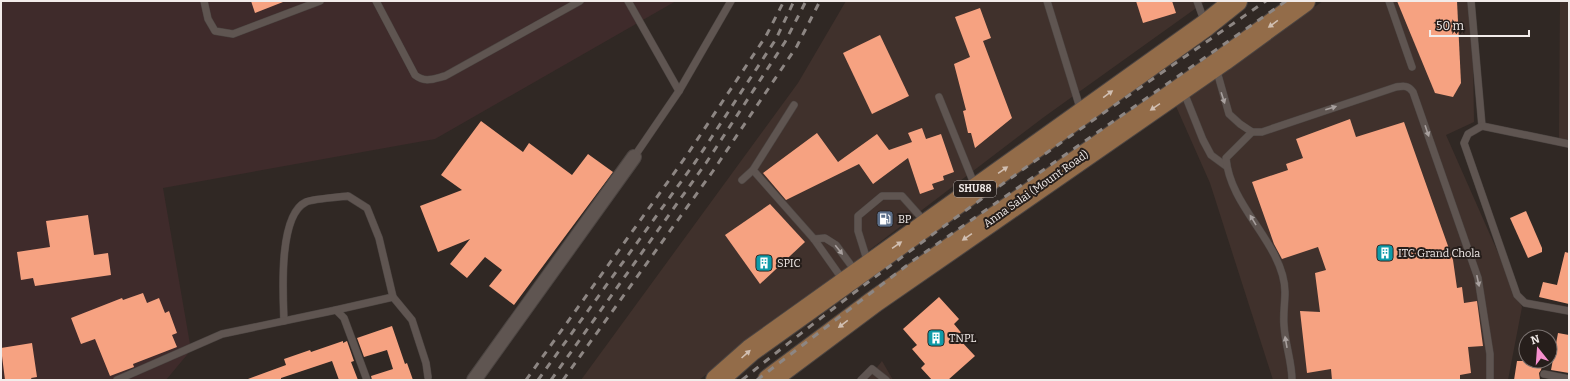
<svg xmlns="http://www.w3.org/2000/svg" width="1570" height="381" font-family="Bitter,serif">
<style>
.built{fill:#40312c}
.industrial{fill:#3f2b2b}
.building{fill:#f6a281}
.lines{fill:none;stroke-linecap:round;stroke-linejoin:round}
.service-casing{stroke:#4c4542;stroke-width:8}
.minor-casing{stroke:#4c4542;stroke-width:16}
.primary-casing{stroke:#4c4542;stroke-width:24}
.service{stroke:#5f5551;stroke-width:7}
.minor{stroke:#5f5551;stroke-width:14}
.primary{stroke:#936c49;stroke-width:22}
.rail{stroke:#8d8683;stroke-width:3;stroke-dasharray:7 7;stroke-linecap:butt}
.oneway{fill:#d1bfb2}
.oneway2{fill:#a8a09e}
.labels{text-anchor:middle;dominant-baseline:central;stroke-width:4;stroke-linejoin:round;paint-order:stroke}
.shield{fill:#261e1b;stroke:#b5aeac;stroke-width:1}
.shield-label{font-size:10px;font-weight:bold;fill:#f2ecea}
.street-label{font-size:11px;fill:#f2ecea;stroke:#261e1b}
.poi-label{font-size:11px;fill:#f2ecea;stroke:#261e1b;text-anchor:start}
</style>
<rect width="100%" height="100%" fill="#302824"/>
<!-- built -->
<g class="built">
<polygon points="846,1 1206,1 1044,117 699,380 581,380 798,83"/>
<polygon points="1323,1 1472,1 1474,122 1446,135 1522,307 1508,380 1273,380 1210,183 1175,104"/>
<polygon points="1560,1 1569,1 1569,147 1559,145"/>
<polygon points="882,361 893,380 867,380"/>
</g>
<!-- industrial -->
<polygon class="industrial" points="1,1 676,1 435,139 163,188 191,350 166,380 1,380"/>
<!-- building -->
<g class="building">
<polygon points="251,1 283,1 283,2 255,13"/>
<polygon points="1136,1 1172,1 1176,13 1143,23"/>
<polygon points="1397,1 1457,1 1461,83 1453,97 1435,93"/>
<polygon points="980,8 991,38 983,41 1012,118 975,148 971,133 968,133 963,111 966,110 954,64 970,57 955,17"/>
<polygon points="880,35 909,96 872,114 843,53"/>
<polygon points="1350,119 1356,137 1404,122 1453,260 1457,288 1462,287 1464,303 1477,301 1483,346 1468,347 1471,373 1460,375 1460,380 1332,380 1331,369 1307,373 1300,311 1320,312 1315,273 1326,270 1318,247 1282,259 1274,244 1252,182 1288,170 1286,164 1303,158 1296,139"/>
<polygon points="481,121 523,152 529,143 572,175 588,154 613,172 514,305 489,286 502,270 485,257 467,278 450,264 470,239 438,252 420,206 462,190 441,175"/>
<polygon points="922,128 926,139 941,134 954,172 943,176 944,180 932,184 934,189 920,194 908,158 873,184 859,164 786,200 763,173 817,133 838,162 877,134 889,150 912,142 908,133"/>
<polygon points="770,204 805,242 760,284 725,235"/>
<polygon points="1526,211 1542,248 1542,252 1528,258 1510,218"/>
<polygon points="88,215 94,255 108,253 111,275 35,286 33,278 21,280 17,252 50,247 46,221"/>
<polygon points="1565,252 1569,253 1569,304 1539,297 1543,282 1557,285"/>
<polygon points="143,293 147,303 159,298 165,313 169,311 177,333 172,335 177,347 133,364 134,367 110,376 95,339 81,344 71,318 122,298 123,300"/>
<polygon points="939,297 959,319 954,324 964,336 960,340 975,356 948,380 932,380 921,368 925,364 912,349 917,345 903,329"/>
<polygon points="392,326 405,364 407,363 413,380 372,380 371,376 393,369 387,350 364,357 357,338"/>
<polygon points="1558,333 1569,335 1569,373 1551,370"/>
<polygon points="343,341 343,343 347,341 354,361 351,362 358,380 339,380 332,361 281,378 281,380 248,380 248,379 286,365 284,359 310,350 311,352"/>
<polygon points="32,343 37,377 31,378 32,380 5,380 1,348"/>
<polygon points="1517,361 1543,361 1541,370 1539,373 1540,380 1514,380"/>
</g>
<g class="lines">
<!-- service casing -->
<g class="service-casing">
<g id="service">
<polyline points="204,1 208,19 215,31 233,34 320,1"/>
<path d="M376 1 415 75C425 83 433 79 445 76L580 1"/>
<polyline points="628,1 679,91"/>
<polyline points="1047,1 1081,111"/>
<polyline points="1197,1 1205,23"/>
<polyline points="1389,1 1412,67"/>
<polyline points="1471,1 1482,126"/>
<path d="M1220 68 1218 75 1229 114 1240 124 1252 132H1262L1396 87C1404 86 1408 85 1413 92L1478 278 1490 354V380"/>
<polyline points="1183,90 1203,140 1211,155 1226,166"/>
<polyline points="939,97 975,186"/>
<path d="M1252 132 1226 158C1229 195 1259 224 1275 256 1280 266 1285 280 1285 292 1285 303 1283 314 1284 325 1285 344 1292 362 1292 380"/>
<polyline points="1569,144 1482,126 1468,134 1464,143 1517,295 1525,303 1569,311"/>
<polyline points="634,157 679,91 731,1"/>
<polyline points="753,170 814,239 838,273 845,280"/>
<polyline points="742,180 753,170 794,105"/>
<polyline points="814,239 825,238 836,245 856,272"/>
<polyline points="868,263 858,231 858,216 882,196 902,196 926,223"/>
<polyline points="393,297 412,320 426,363 428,377"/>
<path d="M284 321C283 295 278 215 306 202 312 199 340 197 348 196L367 208 379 238 393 297 336 310"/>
<polyline points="1544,374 1569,379"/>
<polyline points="117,380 222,334 336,310 344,318 367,380"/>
<polyline points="861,380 872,369 886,380"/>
</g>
</g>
<!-- minor casing -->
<g class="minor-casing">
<polyline id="minor" points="474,380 634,157"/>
</g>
<!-- primary casing -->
<g class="primary-casing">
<g id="primary">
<polyline points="717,380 751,350 1206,25 1236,1"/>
<polyline points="769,380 875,301 1223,60 1304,1"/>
</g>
</g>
<!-- service -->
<use href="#service" class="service"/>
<!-- minor -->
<use href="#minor" class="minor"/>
<!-- primary -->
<use href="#primary" class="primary"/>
<!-- rail -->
<g class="rail">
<polyline points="526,380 687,155 766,36 784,1"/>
<polyline points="538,380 696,161 776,39 794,1"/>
<polyline points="551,380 706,163 785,42 806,1"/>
<polyline points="563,380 713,171 797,46 820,1"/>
<path d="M742 380C910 245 1088 123 1266 1"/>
<polyline points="757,380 914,260 1286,1"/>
</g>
</g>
<!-- one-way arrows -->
<defs><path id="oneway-solid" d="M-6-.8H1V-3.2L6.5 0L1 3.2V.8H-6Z"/></defs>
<g class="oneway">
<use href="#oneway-solid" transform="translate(1273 24) rotate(144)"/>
<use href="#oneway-solid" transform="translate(1108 94) rotate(-36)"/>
<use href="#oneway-solid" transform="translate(1155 107) rotate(146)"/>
<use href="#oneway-solid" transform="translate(1003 170) rotate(-35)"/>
<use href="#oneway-solid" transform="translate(967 237) rotate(145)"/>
<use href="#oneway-solid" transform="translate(897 245) rotate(-35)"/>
<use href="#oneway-solid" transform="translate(843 324) rotate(143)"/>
<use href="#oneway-solid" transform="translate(746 354) rotate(-42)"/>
</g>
<g class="oneway2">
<use href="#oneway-solid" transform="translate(1223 98) rotate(72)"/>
<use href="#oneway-solid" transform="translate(1331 108) rotate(-18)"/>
<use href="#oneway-solid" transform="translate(1427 131) rotate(71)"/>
<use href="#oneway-solid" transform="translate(1253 220) rotate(-121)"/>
<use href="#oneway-solid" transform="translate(839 250) rotate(51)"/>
<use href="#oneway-solid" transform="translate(1478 281) rotate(78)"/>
<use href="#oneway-solid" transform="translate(1286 342) rotate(-100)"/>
</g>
<!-- icons -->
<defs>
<g id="fuel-square" transform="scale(0.9)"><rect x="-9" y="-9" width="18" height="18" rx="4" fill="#5c6f8a" stroke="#261e1b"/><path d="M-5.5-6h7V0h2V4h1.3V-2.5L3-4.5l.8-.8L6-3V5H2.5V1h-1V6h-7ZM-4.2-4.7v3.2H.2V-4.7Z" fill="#fff"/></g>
<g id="building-square" transform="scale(0.9)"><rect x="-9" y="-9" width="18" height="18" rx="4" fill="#0f9aa8" stroke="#261e1b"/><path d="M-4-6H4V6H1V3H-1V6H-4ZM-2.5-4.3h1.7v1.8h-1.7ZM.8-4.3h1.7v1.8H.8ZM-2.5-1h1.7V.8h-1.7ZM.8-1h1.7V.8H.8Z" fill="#fff"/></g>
</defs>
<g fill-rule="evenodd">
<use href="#fuel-square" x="885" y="219"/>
<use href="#building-square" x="1385" y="253"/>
<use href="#building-square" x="764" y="263"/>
<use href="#building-square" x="936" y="338"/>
</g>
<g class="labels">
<!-- shield labels -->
<rect class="shield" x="954" y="181" width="42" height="16" rx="3"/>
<g class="shield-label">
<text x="975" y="189">SHU88</text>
</g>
<!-- street labels -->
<g class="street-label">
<text transform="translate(1036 189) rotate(-35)">Anna Salai (Mount Road)</text>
</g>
<!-- poi labels -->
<g class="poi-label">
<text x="898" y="219">BP</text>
<text x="1398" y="253">ITC Grand Chola</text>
<text x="777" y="263">SPIC</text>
<text x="949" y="338">TNPL</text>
</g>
</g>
<!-- border -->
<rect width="1570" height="381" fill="none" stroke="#f2ecea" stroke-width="4"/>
<!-- north arrow -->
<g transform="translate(1538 349) rotate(343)"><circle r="19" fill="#261e1b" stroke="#78706e"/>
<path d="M0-3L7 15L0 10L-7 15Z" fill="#f790ce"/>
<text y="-6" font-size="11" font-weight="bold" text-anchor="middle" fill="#f2ecea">N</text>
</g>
<!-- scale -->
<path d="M1430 30v6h99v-6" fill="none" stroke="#f2ecea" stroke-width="2"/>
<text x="1436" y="30" font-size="12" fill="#f2ecea" stroke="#261e1b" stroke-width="3" paint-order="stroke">50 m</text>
</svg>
